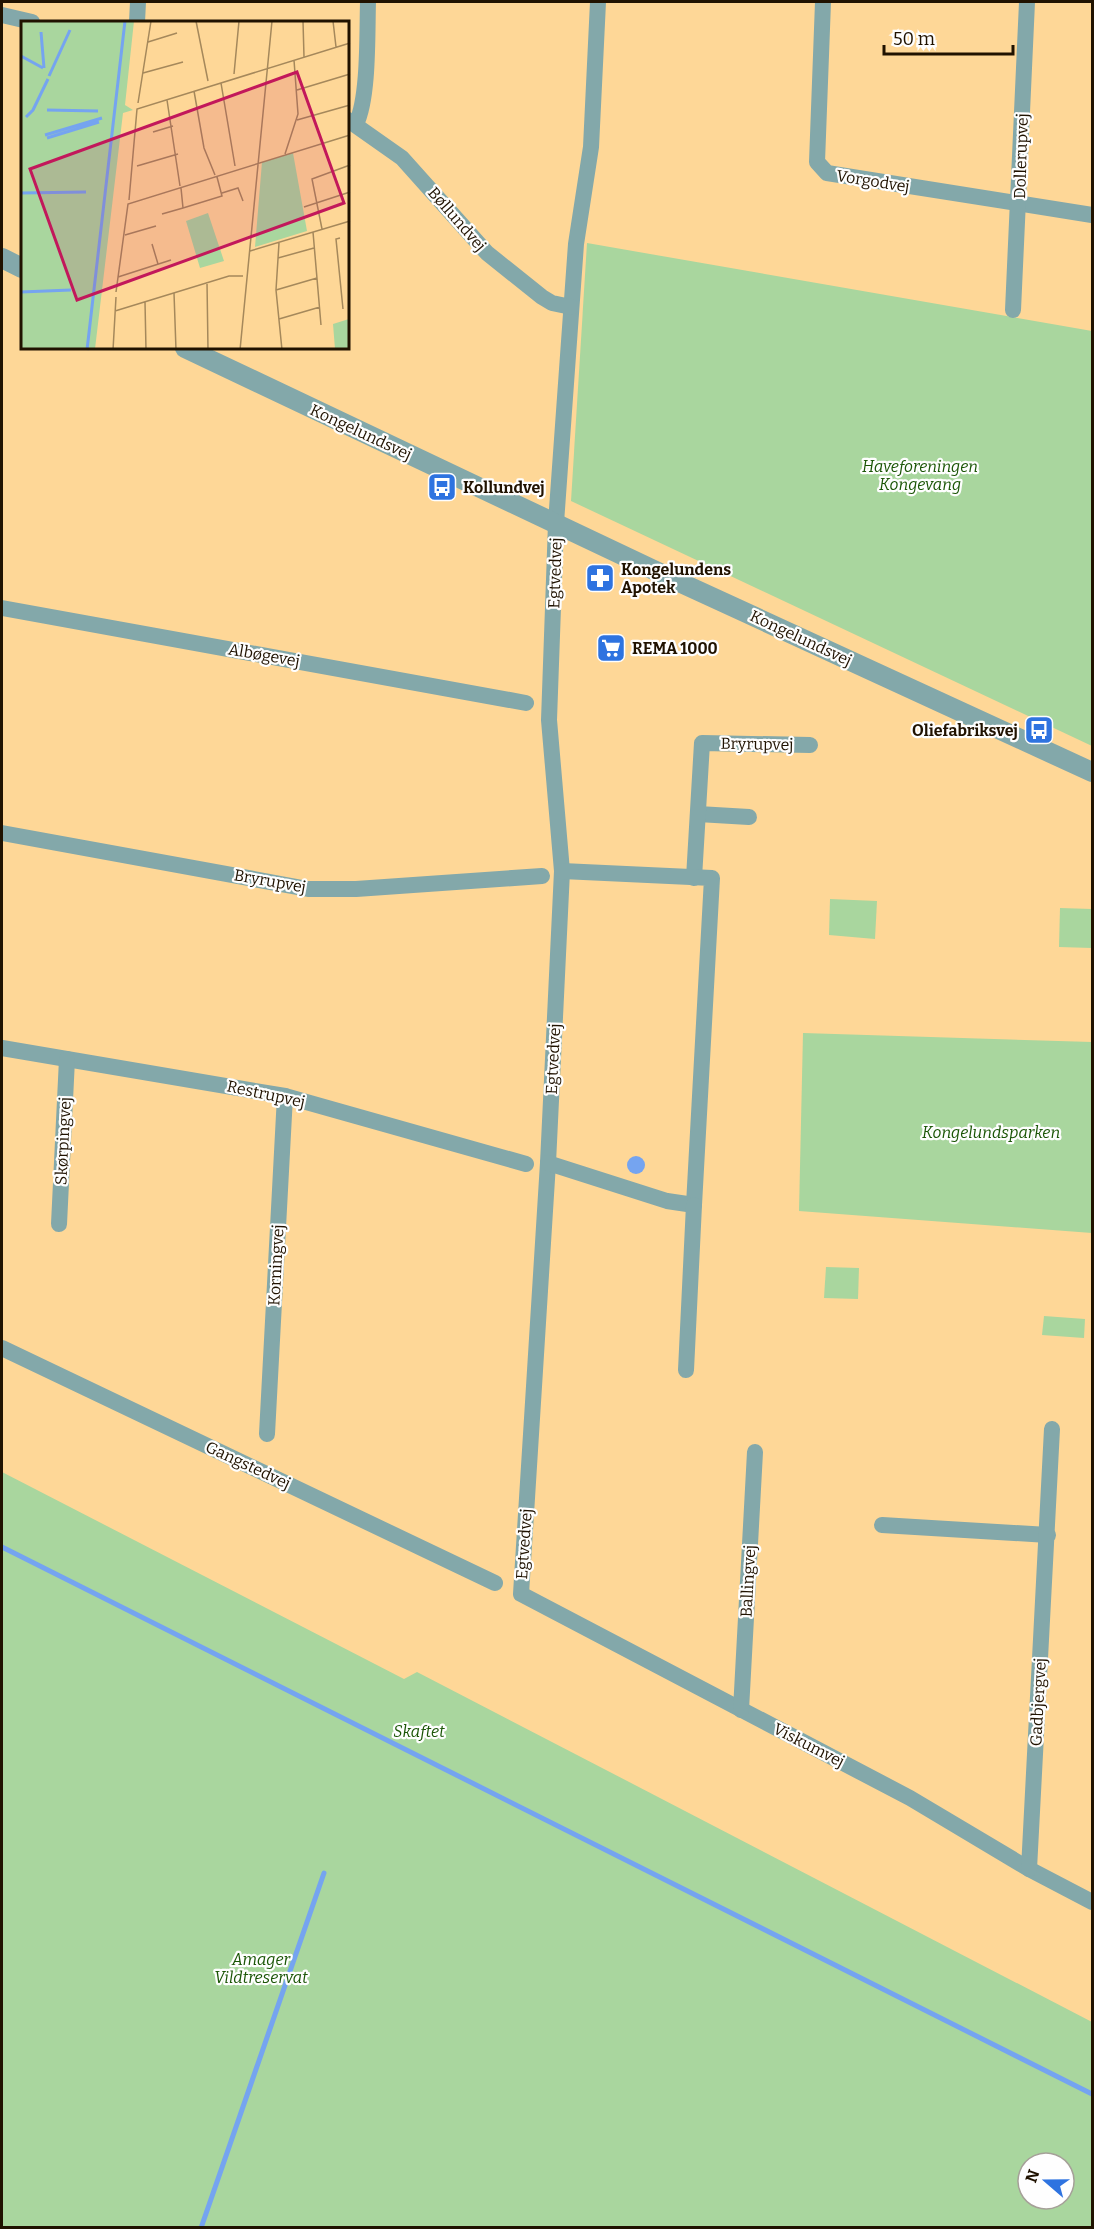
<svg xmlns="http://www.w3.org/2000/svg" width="1094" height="2229" font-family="Bitter,serif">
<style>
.green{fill:#a9d69e;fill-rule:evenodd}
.water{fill:#75a4f0}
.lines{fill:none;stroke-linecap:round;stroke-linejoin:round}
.stream{stroke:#75a4f0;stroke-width:5}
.minor{stroke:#83a8aa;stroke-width:16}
.tertiary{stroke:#83a8aa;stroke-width:20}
.labels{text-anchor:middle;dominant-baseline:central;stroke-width:4.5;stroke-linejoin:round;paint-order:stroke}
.street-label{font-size:16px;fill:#201200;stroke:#fefefe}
.park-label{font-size:16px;font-style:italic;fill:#1a5505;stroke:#fefefe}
.poi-label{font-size:16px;font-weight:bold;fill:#201200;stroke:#fefefe;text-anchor:start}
.inset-river{fill:none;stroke:#75a4f0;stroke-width:3}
.inset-road{fill:none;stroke:#a5885b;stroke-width:1.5}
.view{fill:#c2185b;fill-opacity:0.15;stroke:#c2185b;stroke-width:3}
.inset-edge{fill:none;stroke:#201200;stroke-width:3}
</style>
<rect width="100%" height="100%" fill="#fed797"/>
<!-- green -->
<g class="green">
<polygon points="587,243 1092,331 1092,746 571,501"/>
<polygon points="830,899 877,901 875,939 829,935"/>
<polygon points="1060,908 1092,909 1092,948 1059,947"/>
<polygon points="803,1033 1092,1042 1092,1233 799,1211"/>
<polygon points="826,1267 859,1268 858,1299 824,1298"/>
<polygon points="1044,1316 1085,1319 1084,1338 1042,1335"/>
<path d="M2 1472 404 1679 417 1672 1092 2022V2227H2ZM1028 2163H1064V2199H1028Z"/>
</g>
<!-- water -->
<circle class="water" cx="636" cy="1165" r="9"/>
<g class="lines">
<!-- stream -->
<g class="stream">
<polyline points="2,1547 1092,2094"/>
<polyline points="201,2228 324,1873"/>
</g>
<!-- minor -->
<g class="minor">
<polyline points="598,2 591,147 576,244 556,523 549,720 562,871 548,1163 521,1594 910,1798 1029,1869 1092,1902"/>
<polyline points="823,2 817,162 827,173 1092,215"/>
<polyline points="2,15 32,22"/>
<polyline points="137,22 138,2"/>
<polyline points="348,120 402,158 487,253 542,297 552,303 571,307"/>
<path d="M356 124C369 98 367 33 368 2"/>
<polyline points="1013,310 1027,2"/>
<polyline points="2,608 526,703"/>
<polyline points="698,814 749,817"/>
<polyline points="2,833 308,889 356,889 542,876"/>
<polyline points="694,878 702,743 810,745"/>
<polyline points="2,1048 285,1096 526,1164"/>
<polyline points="548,1163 667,1201 694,1205 712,878 562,871"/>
<polyline points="59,1224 67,1059"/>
<polyline points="2,1348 495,1583"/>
<polyline points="686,1370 694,1205"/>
<polyline points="267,1434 285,1096"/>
<polyline points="882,1525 1048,1535"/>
<polyline points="741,1710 755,1452"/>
<polyline points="1029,1869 1052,1429"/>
</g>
<!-- tertiary -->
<g class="tertiary">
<polyline points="2,258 22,268"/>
<polyline points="185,348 679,582 1092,772"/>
</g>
</g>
<!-- icons -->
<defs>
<g id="bus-square" transform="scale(1.5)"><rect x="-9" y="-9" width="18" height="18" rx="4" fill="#2e73e0" stroke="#fefefe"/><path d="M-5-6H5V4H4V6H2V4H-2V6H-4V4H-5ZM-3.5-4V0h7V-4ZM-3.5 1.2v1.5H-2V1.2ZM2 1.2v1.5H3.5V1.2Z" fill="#fff"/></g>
<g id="pharmacy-square" transform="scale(1.5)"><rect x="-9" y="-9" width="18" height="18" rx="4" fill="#2e73e0" stroke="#fefefe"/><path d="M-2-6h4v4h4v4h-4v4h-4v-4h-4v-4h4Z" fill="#fff"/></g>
<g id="supermarket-square" transform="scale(1.5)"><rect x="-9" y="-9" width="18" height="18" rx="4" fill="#2e73e0" stroke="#fefefe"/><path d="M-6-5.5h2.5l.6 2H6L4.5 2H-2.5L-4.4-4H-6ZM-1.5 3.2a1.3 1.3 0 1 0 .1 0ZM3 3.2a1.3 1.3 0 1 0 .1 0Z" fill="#fff"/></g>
</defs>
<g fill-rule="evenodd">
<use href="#bus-square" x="442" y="487"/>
<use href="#pharmacy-square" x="600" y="578"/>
<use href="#supermarket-square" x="611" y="648"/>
<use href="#bus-square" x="1039" y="730"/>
</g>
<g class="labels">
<!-- street labels -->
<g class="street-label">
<text transform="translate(1021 156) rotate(-88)">Dollerupvej</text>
<text transform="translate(873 181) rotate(9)">Vorgodvej</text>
<text transform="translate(457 219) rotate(49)">Bøllundvej</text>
<text transform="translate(361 432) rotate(25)">Kongelundsvej</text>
<text transform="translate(555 573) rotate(-88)">Egtvedvej</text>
<text transform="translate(801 638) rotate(25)">Kongelundsvej</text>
<text transform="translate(264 655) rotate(10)">Albøgevej</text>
<text transform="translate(757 744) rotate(1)">Bryrupvej</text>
<text transform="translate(270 881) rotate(10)">Bryrupvej</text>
<text transform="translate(553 1059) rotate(-87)">Egtvedvej</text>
<text transform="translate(266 1094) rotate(12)">Restrupvej</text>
<text transform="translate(63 1141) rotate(-87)">Skørpingvej</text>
<text transform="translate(276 1265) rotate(-87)">Korningvej</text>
<text transform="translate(248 1465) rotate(25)">Gangstedvej</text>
<text transform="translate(524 1544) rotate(-86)">Egtvedvej</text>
<text transform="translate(748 1581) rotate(-87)">Ballingvej</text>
<text transform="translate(1038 1702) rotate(-87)">Gadbjergvej</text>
<text transform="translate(809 1745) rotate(27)">Viskumvej</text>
</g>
<!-- park labels -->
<g class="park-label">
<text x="920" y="466">Haveforeningen<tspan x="920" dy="18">Kongevang</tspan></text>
<text x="991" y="1132">Kongelundsparken</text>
<text x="419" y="1731">Skaftet</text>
<text x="261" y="1959">Amager<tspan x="261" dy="18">Vildtreservat</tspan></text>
</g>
<!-- poi labels -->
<g class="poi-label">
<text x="463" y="487">Kollundvej</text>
<text x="621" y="569">Kongelundens<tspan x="621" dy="18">Apotek</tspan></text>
<text x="632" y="648">REMA 1000</text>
<text x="1018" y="730" text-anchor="end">Oliefabriksvej</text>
</g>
</g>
<!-- overview -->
<g transform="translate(21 21)">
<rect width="328" height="328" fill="#fed797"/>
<path d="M0 0H113L104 84 112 89 102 92 74 328H0ZM272 132 286 210 234 226 241 141ZM187 192 203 240 179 247 165 200ZM328 298V328H314L312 303Z" fill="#a9d69e"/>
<path class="inset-river" d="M20 11 23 47M0 35 22 47M28 55 49 9M26 89 77 90M5 96 12 89 27 58M24 114 81 97M26 117 78 101M0 172 65 171M0 271 50 269M66 329 104 0"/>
<path class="inset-road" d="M175 0 187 60M282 0 283 36M312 0 315 26M127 21 156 12M122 52 162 41M213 53 218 0M200 62 214 145M276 69 329 53M173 70 183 127 194 154M146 79 159 165M117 82 130 0M276 99 329 84M132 111 152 105M264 133 277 93 273 39M116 145 157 133M160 167 162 187 201 175 196 156M201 172 217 167 222 180M108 179 116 88 329 22M283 186 329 171M141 193 162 187M301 208 291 158 329 144M292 211 300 304M104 214 135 205M319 217 315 218 322 288M258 222 255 269 261 329M131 223 137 243M229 230 329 200M257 237 293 227M97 256 150 239M186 261 187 329M255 269 296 257M95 271 107 183 329 114M153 272 155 329M124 281 125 329M94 290 208 255H222M258 298 299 286M92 329 95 276M219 329 251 0"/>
<path class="view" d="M276 51 323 182 56 279 9 148Z"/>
<rect width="328" height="328" class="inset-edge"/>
</g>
<!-- border -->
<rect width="1094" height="2229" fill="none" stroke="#201200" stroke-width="6"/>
<!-- north arrow -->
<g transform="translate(1046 2181) rotate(290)"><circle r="28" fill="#fefefe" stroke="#a5a098" stroke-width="1.5"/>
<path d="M0-4.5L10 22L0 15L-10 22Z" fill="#2e73e0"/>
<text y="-9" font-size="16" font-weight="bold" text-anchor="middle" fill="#201200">N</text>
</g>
<!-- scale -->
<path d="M884 45v9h129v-9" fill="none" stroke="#201200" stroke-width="3"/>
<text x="893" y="45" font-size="18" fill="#201200" stroke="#fefefe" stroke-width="4.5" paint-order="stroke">50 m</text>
</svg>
